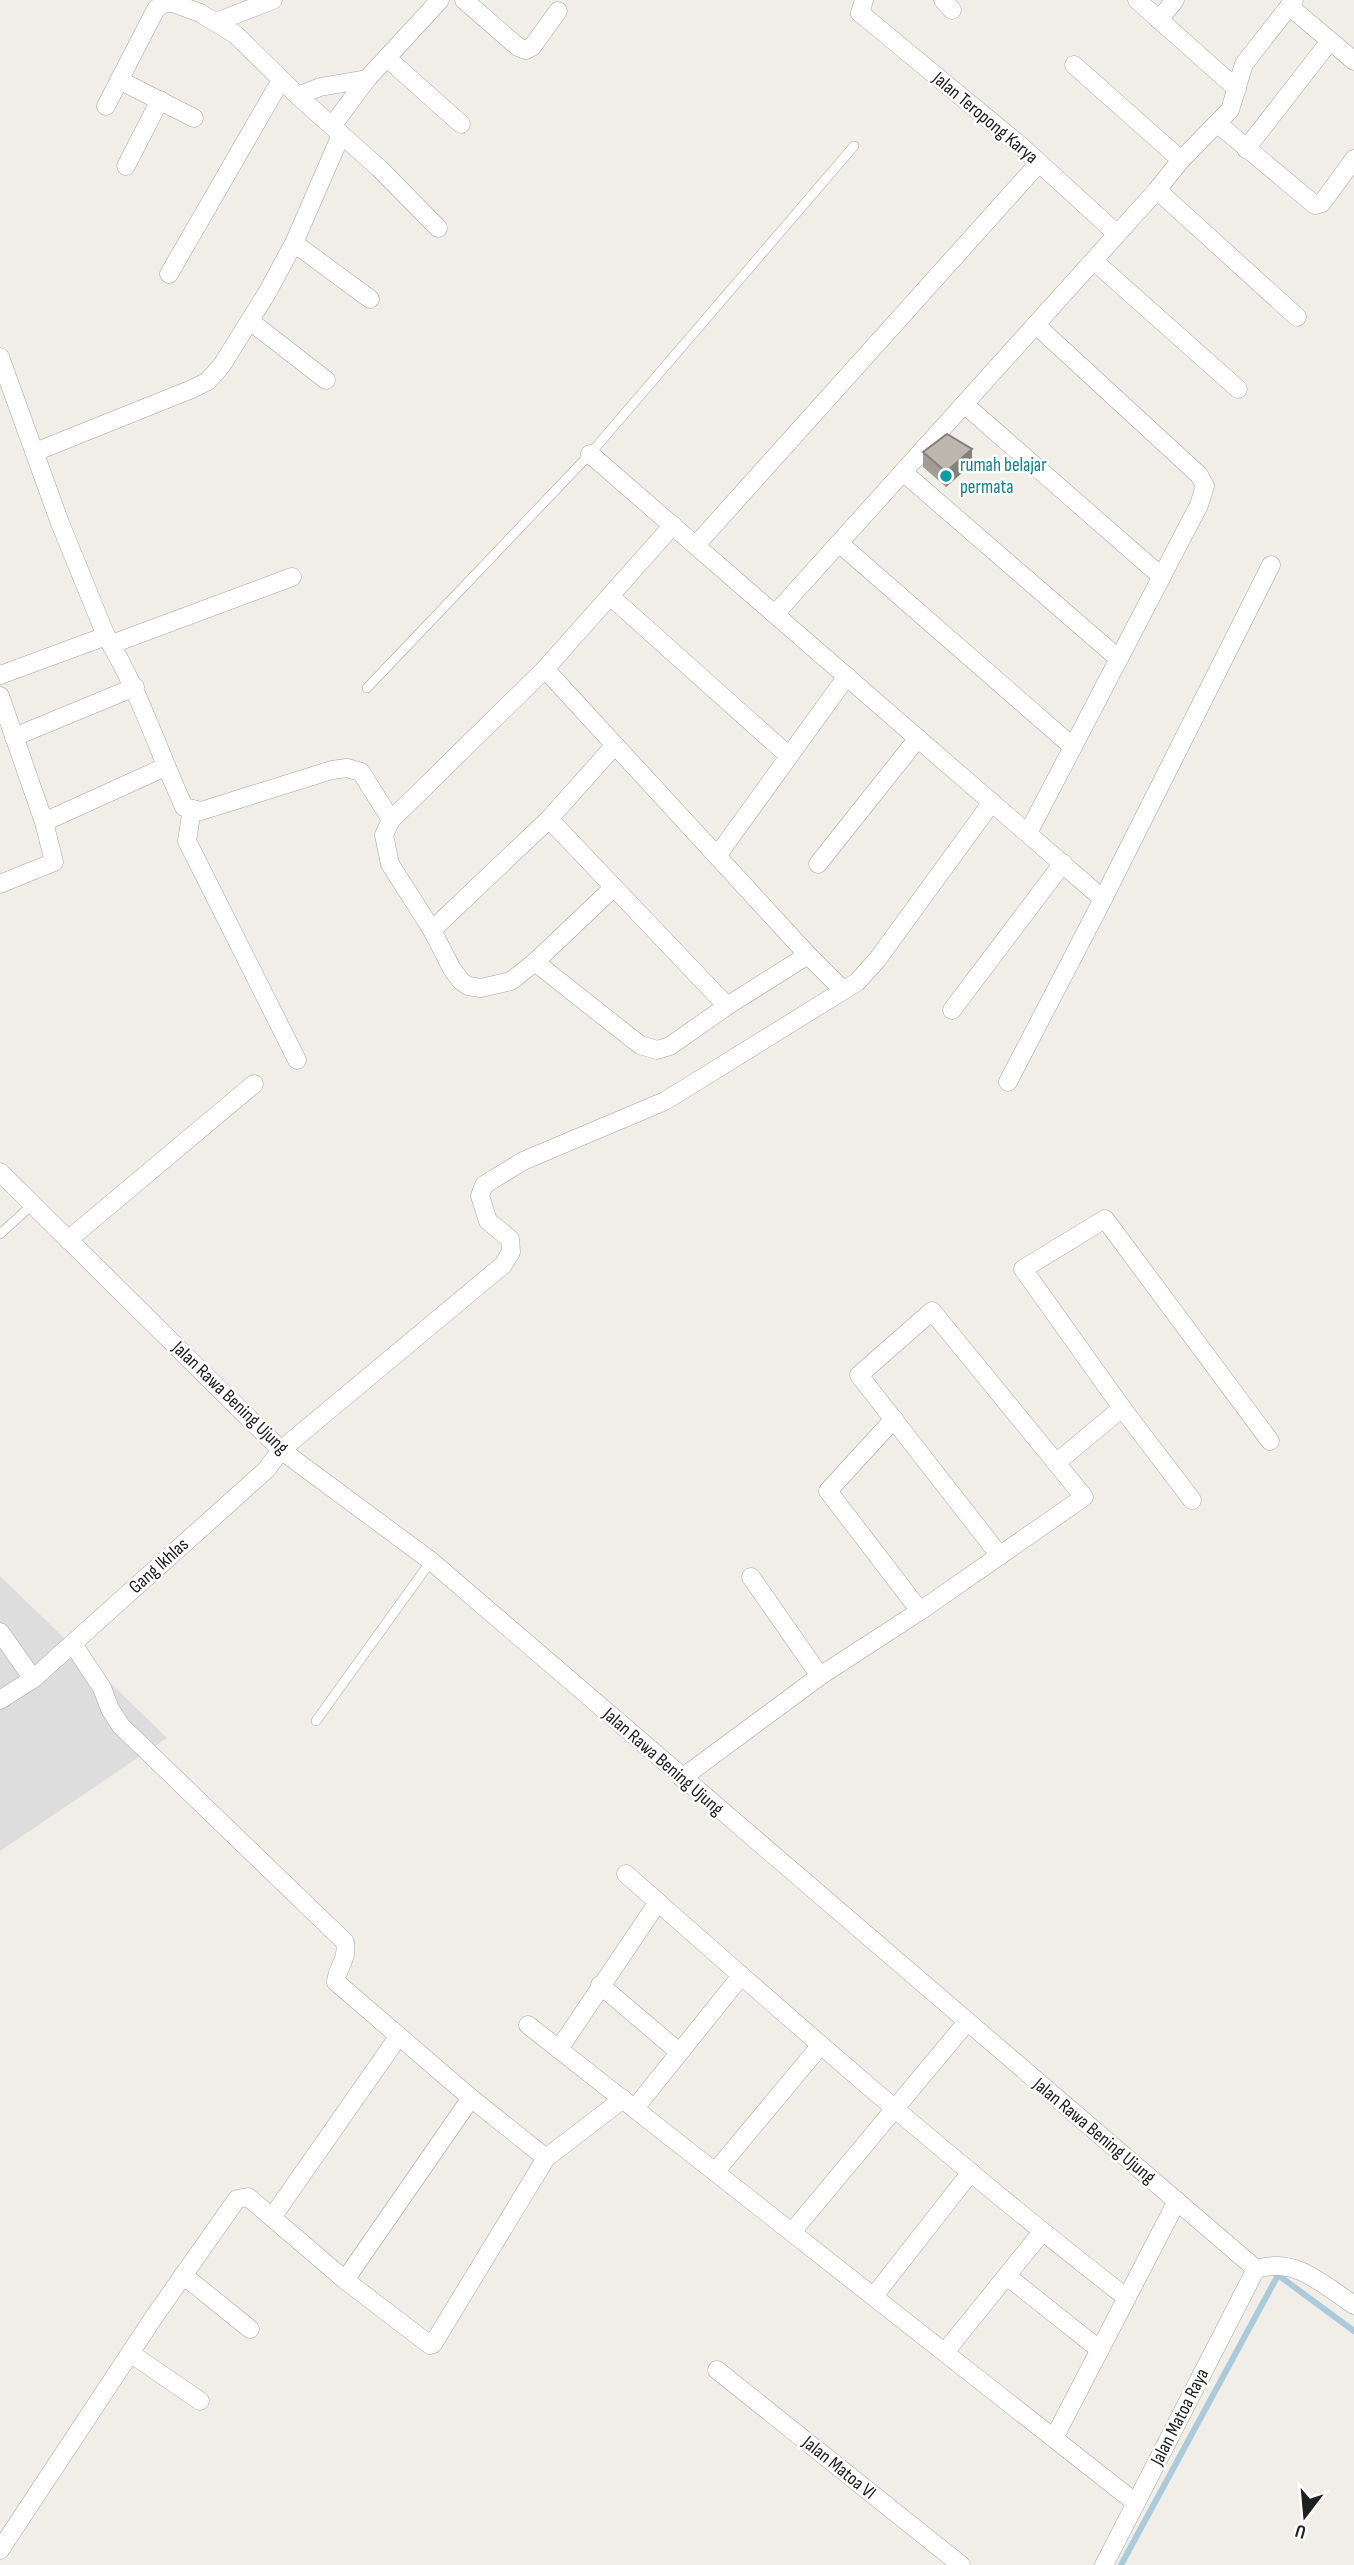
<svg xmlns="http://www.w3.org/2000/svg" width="1354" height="2565" font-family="'Sofia Sans Condensed',sans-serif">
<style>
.residential{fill:#dedddd}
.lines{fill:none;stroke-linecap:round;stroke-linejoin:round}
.stream{stroke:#abcadb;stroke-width:6}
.service-casing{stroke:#a4a4a4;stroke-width:10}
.minor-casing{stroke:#a4a4a4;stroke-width:19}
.service{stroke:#fff;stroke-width:9}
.minor{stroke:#fff;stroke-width:18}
.wall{fill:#a39d97}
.shaded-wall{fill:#84807b}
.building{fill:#bdb7b0;stroke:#84807b;stroke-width:2}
.culture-dot{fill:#0f9aa8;stroke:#fff;stroke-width:2.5}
.labels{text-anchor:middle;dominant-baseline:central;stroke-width:5;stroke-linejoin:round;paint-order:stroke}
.street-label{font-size:19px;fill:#202020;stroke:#fff}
.culture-label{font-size:19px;fill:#0d838f;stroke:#fff;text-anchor:start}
</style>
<rect width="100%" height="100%" fill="#f0eee7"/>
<!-- residential -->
<polygon class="residential" points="0,1576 167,1738 0,1851"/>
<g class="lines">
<!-- stream -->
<polyline class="stream" points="1121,2565 1278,2275 1354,2331"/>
<!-- service casing -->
<g class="service-casing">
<g id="service">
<polyline points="367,688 590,454 854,146"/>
<polyline points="0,1234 33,1204"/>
<polyline points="316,1721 431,1561"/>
</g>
</g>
<!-- minor casing -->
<g class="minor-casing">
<g id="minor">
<polyline points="464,0 518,47 526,50 532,47 558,11"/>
<polyline points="864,0 860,13 1022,147 1117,234"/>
<polyline points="943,0 952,10"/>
<polyline points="1137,0 1237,89"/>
<polyline points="1289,6 1354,61"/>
<polyline points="1159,20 1175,0"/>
<polyline points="216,22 273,0"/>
<polyline points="387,58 461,124"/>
<polyline points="1074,65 1181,160"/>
<polyline points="119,80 194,118"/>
<polyline points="298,96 320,87 367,79"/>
<polyline points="106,106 156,9 164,3 173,3 200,13 236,35 298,96 379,168 438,228"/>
<polyline points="1218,124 1315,205 1322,203 1354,159"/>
<polyline points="332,126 367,79 440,0"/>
<polyline points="1246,149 1330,41"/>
<polyline points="126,166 160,100"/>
<polyline points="1157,190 1297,317"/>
<polyline points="294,243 341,135"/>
<polyline points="1094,261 1238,389"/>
<polyline points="169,274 281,80"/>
<polyline points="250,321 326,380"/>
<polyline points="0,357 60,523 106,636"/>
<polyline points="964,404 1162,577"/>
<polyline points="35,452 192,389 208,381 222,365 267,293 294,243 370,299"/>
<polyline points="590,454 1103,899"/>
<polyline points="903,472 1119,659"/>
<polyline points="839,543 1073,747"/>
<polyline points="696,545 1039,163"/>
<polyline points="610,596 789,756"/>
<polyline points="775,614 1157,190 1181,160 1230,110 1244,64 1294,0"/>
<polyline points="112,644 292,577"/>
<polyline points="545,669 808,955 842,989"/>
<path d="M0 675 106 636C139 690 158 750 184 807L201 811 332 770 347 768 361 772 391 820 545 669 673 525"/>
<polyline points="0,696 44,822 54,862 0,884"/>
<polyline points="14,737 135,687"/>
<polyline points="192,809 187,841 297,1060"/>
<polyline points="549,819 727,1006"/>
<polyline points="391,820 384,835 390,864 432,930 452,969 461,981 468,986 481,988 511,981 535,962 614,887"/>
<polyline points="44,822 165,767"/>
<polyline points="1028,833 1199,505 1205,486 1199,475 1036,325"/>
<polyline points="717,856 847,676"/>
<polyline points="818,864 918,738"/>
<polyline points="432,930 549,819 615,745"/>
<polyline points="535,962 640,1045 657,1050 670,1046 727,1006 808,955"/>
<polyline points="952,1010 1063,863"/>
<polyline points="1008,1082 1103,899 1271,565"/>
<path d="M0 1172 281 1450 431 1561 1256 2269C1296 2257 1322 2284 1354 2305"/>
<polyline points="68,1240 254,1084"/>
<polyline points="1122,1408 1023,1269 1105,1219 1270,1441"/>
<polyline points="894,1419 828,1491 920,1611"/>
<polyline points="1056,1463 1122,1408 1192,1500"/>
<polyline points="751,1577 820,1676"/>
<polyline points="0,1632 33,1679"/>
<path d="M73 1644 102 1688 110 1709 121 1726 345 1942C348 1960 338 1965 336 1982L471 2098 546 2158"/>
<polyline points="0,1700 33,1679 266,1470 281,1450 503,1265 511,1252 510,1239 488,1221 480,1196 484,1185 523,1161 665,1101 857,982 877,960 992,802"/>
<polyline points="682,1778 820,1676 920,1611 1084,1497 932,1311 859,1375 1000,1556"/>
<path d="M626 1874C790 2019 954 2164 1127 2298"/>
<polyline points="600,1985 679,2052"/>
<polyline points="528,2025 1136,2503"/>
<polyline points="559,2049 658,1902"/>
<polyline points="635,2108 741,1976"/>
<polyline points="715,2172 820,2046"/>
<polyline points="273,2216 398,2037"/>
<polyline points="792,2232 967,2022"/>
<polyline points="183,2275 250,2329"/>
<polyline points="1007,2276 1100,2350"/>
<polyline points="345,2280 471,2098"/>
<polyline points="874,2296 971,2172"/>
<polyline points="945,2352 1042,2232"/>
<polyline points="130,2353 200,2401"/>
<polyline points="717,2370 961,2565"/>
<polyline points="1054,2438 1177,2201"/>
<polyline points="0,2550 154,2317 237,2199 248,2197 345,2280 430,2345 433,2344 546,2158 623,2099"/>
<polyline points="1104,2565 1256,2269"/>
</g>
</g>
<!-- service -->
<use href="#service" class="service"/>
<!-- minor -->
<use href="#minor" class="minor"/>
</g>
<!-- wall -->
<polygon class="wall" points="923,452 972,464 946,487 923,467"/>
<!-- shaded-wall -->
<polygon class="shaded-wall" points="972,449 972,464 946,487 946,472"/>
<!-- building -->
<polygon class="building" points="947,434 972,449 946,472 923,452"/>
<!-- markers -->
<circle class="culture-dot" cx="946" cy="476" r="7"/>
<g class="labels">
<!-- street labels -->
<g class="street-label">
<text transform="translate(985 118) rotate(40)">Jalan Teropong Karya</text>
<text transform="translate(230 1398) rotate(44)">Jalan Rawa Bening Ujung</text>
<text transform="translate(159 1566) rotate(-42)">Gang Ikhlas</text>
<text transform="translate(663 1762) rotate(41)">Jalan Rawa Bening Ujung</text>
<text transform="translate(1094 2131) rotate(40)">Jalan Rawa Bening Ujung</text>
<text transform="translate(1180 2417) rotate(-63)">Jalan Matoa Raya</text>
<text transform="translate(839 2468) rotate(39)">Jalan Matoa VI</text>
</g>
<!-- culture labels -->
<g class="culture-label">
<text x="960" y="465">rumah belajar<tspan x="960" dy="22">permata</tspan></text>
</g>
</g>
<!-- north arrow -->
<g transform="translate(1305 2516) rotate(196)" stroke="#ffffff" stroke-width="5" paint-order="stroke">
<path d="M0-5L12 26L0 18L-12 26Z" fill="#202020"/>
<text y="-10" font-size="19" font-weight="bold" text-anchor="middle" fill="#202020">U</text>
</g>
</svg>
